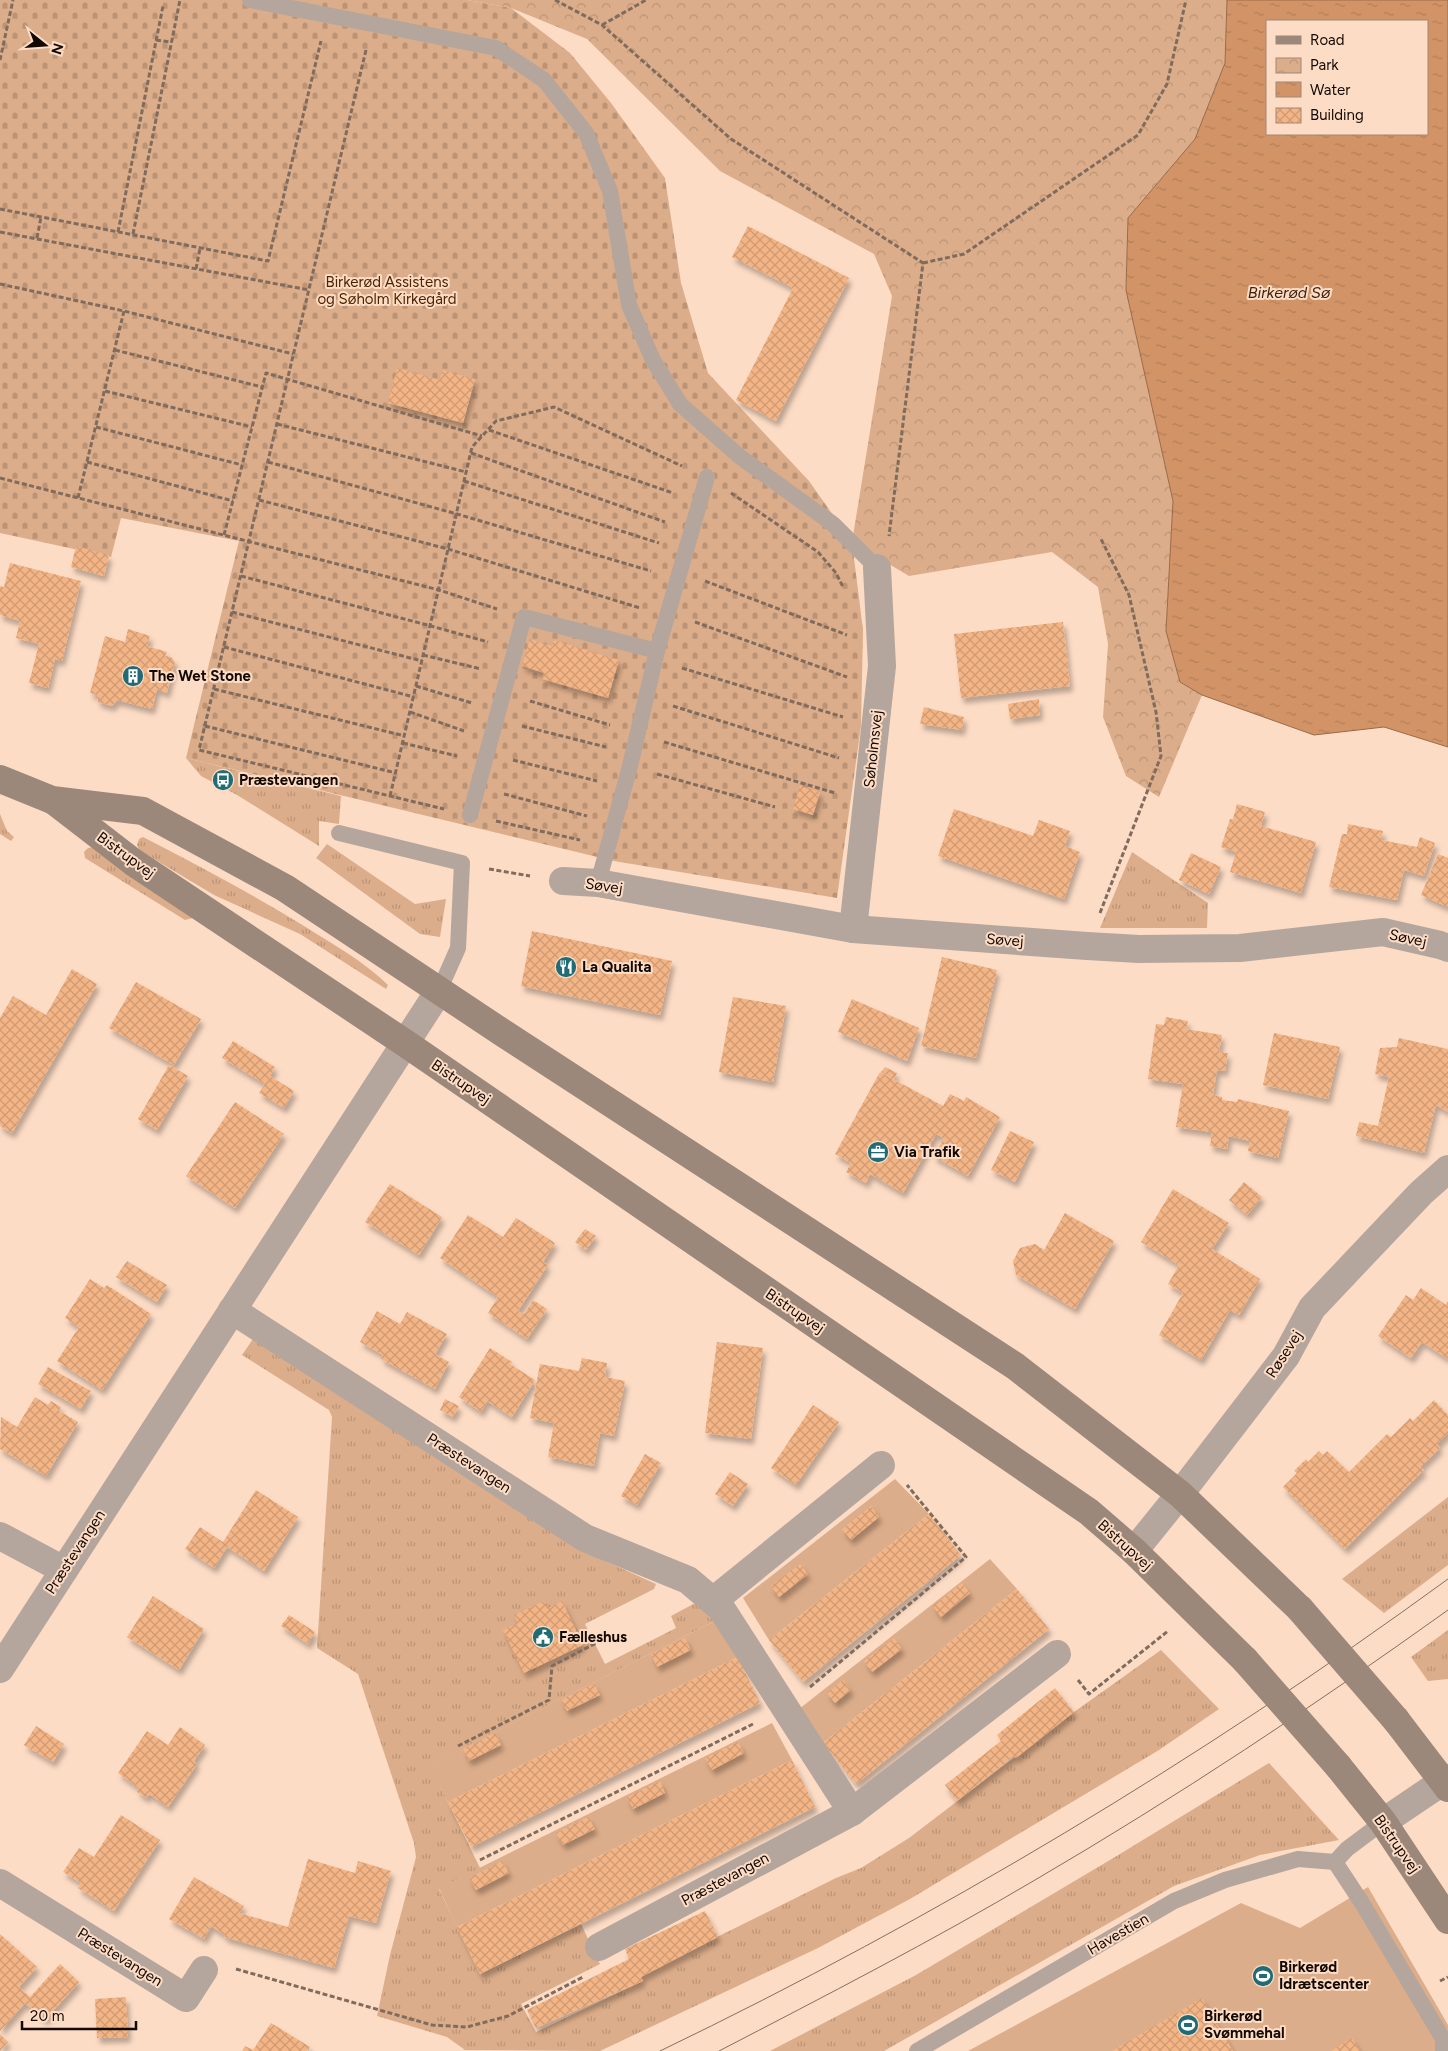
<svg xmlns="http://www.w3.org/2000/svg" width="1448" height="2051" font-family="Figtree,sans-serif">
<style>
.grass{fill:url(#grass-tufts)}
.cemetery{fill:url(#cemetery-stones)}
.park{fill:url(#park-crowns)}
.garden{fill:#dcad8a}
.water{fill:url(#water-ripples);stroke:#996a49;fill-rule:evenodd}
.building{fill:url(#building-cross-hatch);filter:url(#shadow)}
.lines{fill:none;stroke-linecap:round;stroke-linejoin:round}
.path{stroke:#806b5d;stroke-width:3;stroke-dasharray:5 2.5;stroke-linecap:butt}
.service{stroke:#b4a69c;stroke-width:16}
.minor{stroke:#b4a69c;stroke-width:28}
.tertiary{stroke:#b4a69c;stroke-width:28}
.secondary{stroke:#9c887a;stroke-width:28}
.tram{stroke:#846f60;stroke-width:1}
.secondary-bridge{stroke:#9c887a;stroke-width:28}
.labels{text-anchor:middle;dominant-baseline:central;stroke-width:4;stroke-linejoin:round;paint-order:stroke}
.park-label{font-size:15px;fill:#4d2500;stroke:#fddcc5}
.poi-label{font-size:15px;font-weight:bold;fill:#130903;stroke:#fddcc5;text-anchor:start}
.street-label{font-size:15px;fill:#130903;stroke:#fddcc5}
.water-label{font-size:16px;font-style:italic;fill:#3d230f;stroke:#fddcc5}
</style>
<defs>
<pattern id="grass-tufts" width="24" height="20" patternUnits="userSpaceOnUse" patternTransform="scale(1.25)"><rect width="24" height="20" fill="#dcad8a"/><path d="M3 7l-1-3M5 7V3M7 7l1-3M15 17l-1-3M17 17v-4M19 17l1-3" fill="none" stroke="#bc9475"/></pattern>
<pattern id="cemetery-stones" width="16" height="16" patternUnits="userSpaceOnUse" patternTransform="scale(1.25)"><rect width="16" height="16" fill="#dcad8a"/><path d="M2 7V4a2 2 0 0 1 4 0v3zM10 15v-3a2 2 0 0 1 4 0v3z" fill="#bc9475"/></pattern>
<pattern id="park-crowns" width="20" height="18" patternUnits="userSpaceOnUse" patternTransform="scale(1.25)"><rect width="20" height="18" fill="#dcad8a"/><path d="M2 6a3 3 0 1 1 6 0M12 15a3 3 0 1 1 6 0" fill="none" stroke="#bc9475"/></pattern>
<pattern id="water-ripples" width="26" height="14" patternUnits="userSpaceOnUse" patternTransform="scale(1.25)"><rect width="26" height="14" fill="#d29467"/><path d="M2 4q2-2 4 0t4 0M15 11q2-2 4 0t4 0" fill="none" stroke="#b37e58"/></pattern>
<pattern id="building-cross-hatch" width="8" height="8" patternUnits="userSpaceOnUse" patternTransform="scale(1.25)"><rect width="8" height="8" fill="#f4b586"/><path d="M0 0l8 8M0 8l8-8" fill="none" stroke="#d09a72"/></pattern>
<filter id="shadow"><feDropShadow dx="3" dy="5.5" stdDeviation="2.5" flood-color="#0004"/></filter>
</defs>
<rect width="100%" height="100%" fill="#fddcc5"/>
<!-- grass -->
<g class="grass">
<polygon points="186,758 341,796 339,824 319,821 319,846 237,795 201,776"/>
<polygon points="0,814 7,831 14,837 11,841 0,834"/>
<path d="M143 837C198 865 252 894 304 926 334 945 362 960 388 985L386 989 300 934 214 895 139 850 137 845 139 839Z"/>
<polygon points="327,844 415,904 446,899 440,937 420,934 316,858"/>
<polygon points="94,847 193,918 185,920 85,858 84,852 88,848"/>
<polygon points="1132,852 1208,903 1207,928 1100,928"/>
<polygon points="253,1339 543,1527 592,1555 656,1584 654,1589 585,1624 605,1664 676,1628 671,1616 699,1601 717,1620 430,1765 480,1868 439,1889 480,1974 581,1924 600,1964 521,2004 536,2032 643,1981 641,1977 719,1936 836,1878 861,1868 909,1838 1074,1712 1161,1650 1219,1709 1159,1750 910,1899 818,1948 600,2051 465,2050 447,2037 377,2016 390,1955 416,1857 414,1843 358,1674 317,1648 332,1417 329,1410 242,1355"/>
<polygon points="1448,1497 1448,1565 1384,1613 1342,1579"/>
<polygon points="1448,1630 1448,1679 1428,1681 1411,1657"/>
<polygon points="1269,1763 1339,1840 1260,1855 1174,1886 884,2051 770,2051 916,1975 1115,1857"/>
</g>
<!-- cemetery -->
<polygon class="cemetery" points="0,0 467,0 511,8 570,53 611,103 665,178 681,283 708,373 809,481 852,542 863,630 861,726 837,898 614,861 186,758 239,541 121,518 111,557 0,533"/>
<!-- park -->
<polygon class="park" points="467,0 1227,0 1225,63 1195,139 1128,218 1126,290 1173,501 1166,631 1180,682 1202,695 1159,797 1126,776 1103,717 1108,644 1098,587 1052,552 909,576 852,542 892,296 874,254 720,171 587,39 511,8"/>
<!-- garden -->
<g class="garden">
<polygon points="895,1479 929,1514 769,1640 743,1598"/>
<polygon points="990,1559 1017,1589 823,1743 799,1709"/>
<polygon points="717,1620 738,1657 448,1802 429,1765"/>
<polygon points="772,1723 792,1760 457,1927 439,1888"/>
<polygon points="1368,1887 1448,2025 1448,2051 968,2051 1241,1903 1300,1928"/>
</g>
<!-- water -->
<path class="water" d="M1227 0H1448V747L1384 727 1314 735 1202 695 1180 682 1166 631 1173 501 1126 290 1128 218 1195 139 1225 63ZM1267 21H1427V134H1267Z"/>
<!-- building -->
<g class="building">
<polygon points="748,226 849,278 776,421 736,400 793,288 732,257"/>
<polygon points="397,368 440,380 442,370 475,379 463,423 388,403"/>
<polygon points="76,546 109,555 104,576 71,567"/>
<polygon points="10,563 81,581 62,661 55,659 48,688 29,683 39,644 16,638 20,621 0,615 0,586 4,587"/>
<polygon points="1063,622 1070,686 961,698 954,634"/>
<polygon points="128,629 150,636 147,646 167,652 165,656 171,657 175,662 167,693 157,689 152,709 117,700 112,706 98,702 97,695 90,693 105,636 125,642"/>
<polygon points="530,639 552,646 554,640 619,660 608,698 542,679 544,673 522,666"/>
<polygon points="1039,699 1040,715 1010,719 1008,704"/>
<polygon points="924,707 964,717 962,730 920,724"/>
<polygon points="800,786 820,792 813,815 793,809"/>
<polygon points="1237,804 1265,812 1261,826 1316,842 1301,893 1230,872 1236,852 1221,847 1230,819 1233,819"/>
<polygon points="954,809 1033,836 1039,820 1070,831 1065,846 1080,852 1064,899 938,856"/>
<polygon points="1348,824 1383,831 1381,840 1417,847 1420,837 1435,843 1424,876 1404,870 1397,900 1329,887 1342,834 1347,834"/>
<polygon points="1191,853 1221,867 1209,894 1179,880"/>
<polygon points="1438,854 1448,858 1448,907 1421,895"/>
<polygon points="532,931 672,961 660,1015 521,986"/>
<polygon points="942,957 997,970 976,1058 921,1046"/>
<polygon points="72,969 97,984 12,1133 0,1126 0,1018 13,996 46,1015"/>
<polygon points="136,982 201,1019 174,1065 109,1028"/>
<polygon points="733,997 786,1006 773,1082 719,1072"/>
<polygon points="852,999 919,1028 907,1061 838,1032"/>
<polygon points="1166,1017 1188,1021 1186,1029 1222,1035 1219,1052 1228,1053 1225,1071 1217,1070 1213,1095 1222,1097 1222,1100 1237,1102 1238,1099 1289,1111 1278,1158 1248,1151 1250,1141 1229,1136 1227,1149 1210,1146 1212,1132 1176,1127 1183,1084 1148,1079 1156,1024 1164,1025"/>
<polygon points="1274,1033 1340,1047 1328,1099 1263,1085"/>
<polygon points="1399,1038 1448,1049 1448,1112 1436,1105 1424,1153 1356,1136 1359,1122 1378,1126 1389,1077 1375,1074 1380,1048 1397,1047"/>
<polygon points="233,1041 275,1067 270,1076 294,1091 284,1108 259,1093 265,1084 222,1058"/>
<polygon points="169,1065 188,1076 157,1130 138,1119"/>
<polygon points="885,1067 897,1073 894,1079 881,1072"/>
<polygon points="880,1072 943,1106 950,1094 964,1101 966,1097 1000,1117 968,1176 933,1156 944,1138 936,1134 903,1193 870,1174 866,1183 846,1172 851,1163 835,1154"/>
<polygon points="235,1102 284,1134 235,1208 186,1176"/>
<polygon points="1010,1131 1034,1142 1015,1182 991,1170"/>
<polygon points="1244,1182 1262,1197 1247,1215 1229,1200"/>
<polygon points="390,1184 442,1217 419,1255 365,1222"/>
<polygon points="1173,1189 1229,1223 1212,1249 1260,1279 1239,1315 1230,1310 1201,1360 1159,1335 1183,1293 1168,1284 1179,1265 1141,1242"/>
<polygon points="1065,1213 1114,1241 1075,1309 1016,1275 1013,1261 1020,1248 1035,1244 1044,1250"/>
<polygon points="468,1215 503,1237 516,1218 555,1243 543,1262 548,1265 518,1311 524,1314 533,1300 547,1309 527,1339 488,1313 498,1297 440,1258"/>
<polygon points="585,1229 596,1236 586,1250 575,1242"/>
<polygon points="127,1261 167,1285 157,1302 116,1277"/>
<polygon points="90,1279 104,1288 107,1285 151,1314 102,1390 57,1361 79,1327 65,1318"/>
<polygon points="1421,1288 1446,1305 1448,1301 1448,1359 1422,1342 1411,1358 1378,1336 1406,1295 1413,1300"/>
<polygon points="377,1311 400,1324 407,1312 447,1334 435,1354 449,1362 435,1389 381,1359 383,1355 360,1342"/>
<polygon points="717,1342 763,1348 751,1439 705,1433"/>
<polygon points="490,1348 512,1362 510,1364 535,1380 512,1417 487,1401 481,1412 459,1397"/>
<polygon points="582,1358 607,1363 605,1377 625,1381 614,1436 600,1433 594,1466 548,1457 554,1423 530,1418 540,1364 579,1371"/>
<polygon points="48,1367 91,1391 81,1409 38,1384"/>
<polygon points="35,1397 48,1405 51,1401 61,1407 59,1411 78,1422 46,1476 0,1449 1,1417 17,1427"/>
<polygon points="445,1399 459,1406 453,1417 440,1410"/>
<polygon points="1434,1400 1448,1415 1448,1433 1437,1444 1440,1448 1420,1467 1424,1470 1345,1549 1283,1487 1297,1473 1294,1471 1306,1459 1308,1462 1319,1451 1323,1455 1327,1451 1349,1472 1387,1434 1391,1437 1410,1418 1413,1421"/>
<polygon points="813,1405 839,1422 796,1485 771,1468"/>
<polygon points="645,1454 661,1463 637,1505 621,1496"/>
<polygon points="730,1472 748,1484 733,1506 715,1494"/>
<polygon points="256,1490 298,1517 264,1571 227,1547 214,1568 185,1549 200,1527 223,1542"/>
<polygon points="871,1506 879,1517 851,1540 842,1529"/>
<polygon points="929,1514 961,1555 803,1682 769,1640"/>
<polygon points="800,1564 808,1574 779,1597 771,1586"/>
<polygon points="962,1583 970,1593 941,1617 933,1606"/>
<polygon points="1017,1589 1049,1629 856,1784 823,1743"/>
<polygon points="153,1596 204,1629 179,1670 127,1637"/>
<polygon points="544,1601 548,1608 562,1601 583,1645 524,1673 503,1630 518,1623 514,1615"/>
<polygon points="289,1615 315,1632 308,1644 281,1626"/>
<polygon points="685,1638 691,1650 657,1667 651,1654"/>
<polygon points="894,1638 902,1649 872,1672 864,1661"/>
<polygon points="738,1657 760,1703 471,1847 448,1802"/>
<polygon points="843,1680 851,1690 835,1703 827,1693"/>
<polygon points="594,1684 600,1695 567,1711 561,1700"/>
<polygon points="1055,1688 1074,1712 1016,1758 1014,1756 957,1801 945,1785 1001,1741 997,1735"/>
<polygon points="36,1726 64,1744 53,1762 24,1745"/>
<polygon points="180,1727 205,1745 194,1761 197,1764 168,1807 149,1794 147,1798 137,1792 139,1788 118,1773 147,1731 168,1745"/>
<polygon points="495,1733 501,1745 469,1761 463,1749"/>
<polygon points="738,1742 744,1753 712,1770 705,1758"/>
<polygon points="792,1760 815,1807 480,1974 457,1927"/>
<polygon points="660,1781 665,1793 633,1809 627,1797"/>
<polygon points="121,1815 160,1840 114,1911 78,1888 81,1883 63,1872 79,1848 94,1857"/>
<polygon points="588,1817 595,1829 563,1845 556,1833"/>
<polygon points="308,1859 355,1873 358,1861 391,1871 376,1923 349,1916 334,1968 224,1937 225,1935 211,1926 204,1939 169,1919 194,1877 244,1906 239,1913 288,1927"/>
<polygon points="502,1861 509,1873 476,1890 469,1878"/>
<polygon points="705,1911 718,1937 641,1977 643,1981 536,2028 527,2010 629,1959 625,1949"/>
<polygon points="0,1934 37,1967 19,1987 30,1997 60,1964 79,1982 45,2020 25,2003 0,2031"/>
<polygon points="126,1997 128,2037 97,2038 95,1999"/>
<polygon points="1202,1998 1233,2051 1112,2051"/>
<polygon points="271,2023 310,2047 307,2051 242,2051 245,2046 253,2050"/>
<polygon points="0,2034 8,2042 0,2051"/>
<polygon points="1352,2038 1360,2051 1331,2051"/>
</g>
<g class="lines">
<!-- path -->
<g class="path">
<polyline points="555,0 602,25 731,139 923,263 889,536"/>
<polyline points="602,25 646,0"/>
<polyline points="156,40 171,42"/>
<polyline points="366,50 199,750 444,809"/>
<polyline points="0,60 13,0"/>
<polyline points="0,209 268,261 321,41"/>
<polyline points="0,232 309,290"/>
<polyline points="118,232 163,6"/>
<polyline points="133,234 180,0"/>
<polyline points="37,238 41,217"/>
<polyline points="923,263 964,254 1138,135 1167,84 1186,0"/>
<polyline points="196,269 200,248"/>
<polyline points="0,284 124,311 293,354"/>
<polyline points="115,350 262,387"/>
<polyline points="105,391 252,427"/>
<polyline points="277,424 466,472"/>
<polyline points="96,427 242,465"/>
<polyline points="489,430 673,493"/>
<polyline points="471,453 665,522"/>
<polyline points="87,462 233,501"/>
<polyline points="268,462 457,514 651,571"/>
<polyline points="0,478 439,590 497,609"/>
<polyline points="464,481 659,543"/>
<polyline points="731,493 818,552 836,573 843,587"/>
<polyline points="78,498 124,311"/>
<polyline points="259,500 448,549 640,608"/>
<polyline points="224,535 266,373 482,436"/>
<polyline points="241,576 431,626 488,642"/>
<polyline points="705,581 847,635"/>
<polyline points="232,612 422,661"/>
<polyline points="695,622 847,677"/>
<polyline points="224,647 414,697"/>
<polyline points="423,655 481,669"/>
<polyline points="682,668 843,717"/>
<polyline points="416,686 472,703"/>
<polyline points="214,689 405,736"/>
<polyline points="530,701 610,725"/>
<polyline points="673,706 839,758"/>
<polyline points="410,712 464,731"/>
<polyline points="205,726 396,773"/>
<polyline points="522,726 606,747"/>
<polyline points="664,742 835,793"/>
<polyline points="403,743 457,756"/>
<polyline points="513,760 597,781"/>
<polyline points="657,774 775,807"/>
<polyline points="504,794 587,816"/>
<polyline points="390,796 472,447 496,421 554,407 682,466"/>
<polyline points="496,821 580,840"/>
<polyline points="489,869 530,876"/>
<polyline points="1100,913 1161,756 1156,712 1129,595 1100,537"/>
<polyline points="1078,1680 1089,1694 1168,1631"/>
<polyline points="810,1687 966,1557 907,1485"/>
<polyline points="458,1746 549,1700 552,1666 596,1643"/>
<polyline points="480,1860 755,1723"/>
<polyline points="236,1969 432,2025 467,2027 508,2016 583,1977"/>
<polyline points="1440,1981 1448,1977"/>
</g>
<!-- service -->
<g class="service">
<polyline points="250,0 496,48 544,80 586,133 610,191 629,305 653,360 680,404 739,456 833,524 877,568"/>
<polyline points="470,815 524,617 657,651"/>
<polyline points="339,833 462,863 458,948 439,991"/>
<polyline points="598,883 630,766 657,651 707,477"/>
<polyline points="1335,1862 1362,1903 1443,2039 1443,2051"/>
<polyline points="1335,1862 1347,1849 1383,1822"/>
<polyline points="917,2051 1174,1901 1225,1880 1298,1859 1335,1862"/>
</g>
<!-- minor -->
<g class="minor">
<polyline points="563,881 598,883 853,929 1087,946 1139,949 1240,948 1383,932 1440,945 1448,948"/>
<polyline points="853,929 882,666 877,568"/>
<polyline points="232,1310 585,1538 688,1580 721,1608 852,1812"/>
<polyline points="0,1536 64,1570"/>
<polyline points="1134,1551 1180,1494 1286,1356 1312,1308 1421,1193 1448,1169"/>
<polyline points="713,1601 881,1465"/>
<polyline points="0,1669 439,991"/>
<polyline points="0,1883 186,1998 204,1970"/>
<polyline points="599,1947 852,1812 1057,1654"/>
</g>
<!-- tertiary -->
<polyline class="tertiary" points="1383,1822 1448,1778"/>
<!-- secondary -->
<g class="secondary">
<polyline points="0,779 52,800 143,811 285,888 503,1033 1015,1366 1180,1494 1300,1609"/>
<polyline points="54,801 133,862 405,1043 1089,1512 1134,1551 1245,1660"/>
<polyline points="1396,1720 1448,1788"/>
<polyline points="1338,1766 1383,1822 1448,1920"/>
</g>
<!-- tram -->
<g class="tram">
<path d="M660 2051C936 1918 1200 1760 1448 1579"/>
<path d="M719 2051C825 1996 932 1941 1035 1880 1177 1797 1314 1706 1448 1610"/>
</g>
<!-- secondary-bridge -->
<g class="secondary-bridge">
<polyline points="1300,1609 1396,1720"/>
<polyline points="1245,1660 1338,1766"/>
</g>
</g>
<!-- icons -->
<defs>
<g id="building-disc" transform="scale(1.125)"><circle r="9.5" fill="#216b74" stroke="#fddcc5"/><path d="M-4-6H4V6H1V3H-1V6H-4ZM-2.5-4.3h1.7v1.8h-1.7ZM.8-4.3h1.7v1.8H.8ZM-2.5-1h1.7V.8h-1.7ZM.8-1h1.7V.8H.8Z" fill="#fff"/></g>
<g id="bus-disc" transform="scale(1.125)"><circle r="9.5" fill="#216b74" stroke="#fddcc5"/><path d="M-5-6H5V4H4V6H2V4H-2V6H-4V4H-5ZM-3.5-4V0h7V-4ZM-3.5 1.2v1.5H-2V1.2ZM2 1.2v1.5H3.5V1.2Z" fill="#fff"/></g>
<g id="restaurant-disc" transform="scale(1.125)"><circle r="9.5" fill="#216b74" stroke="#fddcc5"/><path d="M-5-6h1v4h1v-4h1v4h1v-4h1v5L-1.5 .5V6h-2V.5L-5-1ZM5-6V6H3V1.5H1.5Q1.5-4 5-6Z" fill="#fff"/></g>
<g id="office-disc" transform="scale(1.125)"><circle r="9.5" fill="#216b74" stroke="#fddcc5"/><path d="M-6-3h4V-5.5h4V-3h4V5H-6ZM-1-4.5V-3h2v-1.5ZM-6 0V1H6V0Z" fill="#fff"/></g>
<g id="civic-disc" transform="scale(1.125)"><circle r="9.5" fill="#216b74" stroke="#fddcc5"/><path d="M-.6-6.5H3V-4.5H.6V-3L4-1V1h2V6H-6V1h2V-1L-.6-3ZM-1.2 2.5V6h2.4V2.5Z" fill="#fff"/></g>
<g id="stadium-disc" transform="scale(1.125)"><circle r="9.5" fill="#216b74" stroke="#fddcc5"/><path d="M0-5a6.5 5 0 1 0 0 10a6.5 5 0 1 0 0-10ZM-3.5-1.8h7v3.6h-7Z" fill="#fff"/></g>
</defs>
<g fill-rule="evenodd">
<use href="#building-disc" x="133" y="676"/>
<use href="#bus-disc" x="223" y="780"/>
<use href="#restaurant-disc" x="566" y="967"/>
<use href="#office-disc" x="878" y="1152"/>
<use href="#civic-disc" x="543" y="1637"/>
<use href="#stadium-disc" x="1263" y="1976"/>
<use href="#stadium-disc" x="1188" y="2025"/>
</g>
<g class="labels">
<!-- park labels -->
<g class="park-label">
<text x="387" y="282">Birkerød Assistens<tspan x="387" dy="17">og Søholm Kirkegård</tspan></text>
</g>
<!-- poi labels -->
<g class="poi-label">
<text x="149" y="676">The Wet Stone</text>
<text x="239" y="780">Præstevangen</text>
<text x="582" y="967">La Qualita</text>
<text x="894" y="1152">Via Trafik</text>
<text x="559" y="1637">Fælleshus</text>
<text x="1279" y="1967">Birkerød<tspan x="1279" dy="17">Idrætscenter</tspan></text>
<text x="1204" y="2016">Birkerød<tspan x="1204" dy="17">Svømmehal</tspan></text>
</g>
<!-- street labels -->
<g class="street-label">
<text transform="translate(873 749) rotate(-84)">Søholmsvej</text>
<text transform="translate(126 855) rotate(36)">Bistrupvej</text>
<text transform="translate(604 886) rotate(8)">Søvej</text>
<text transform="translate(1408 938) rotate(12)">Søvej</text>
<text transform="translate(1005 940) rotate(4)">Søvej</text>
<text transform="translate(461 1082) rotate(34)">Bistrupvej</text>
<text transform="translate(795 1311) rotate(34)">Bistrupvej</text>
<text transform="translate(1284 1354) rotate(-57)">Røsevej</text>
<text transform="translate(469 1463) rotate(33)">Præstevangen</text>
<text transform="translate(1125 1545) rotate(42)">Bistrupvej</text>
<text transform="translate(75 1552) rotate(-57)">Præstevangen</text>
<text transform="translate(1397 1844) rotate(55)">Bistrupvej</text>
<text transform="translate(725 1879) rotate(-28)">Præstevangen</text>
<text transform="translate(1118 1934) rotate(-30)">Havestien</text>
<text transform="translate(120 1957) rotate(32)">Præstevangen</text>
</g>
<!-- water labels -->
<g class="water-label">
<text x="1289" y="292">Birkerød Sø</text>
</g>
</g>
<!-- legend -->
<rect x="1266" y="20" width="162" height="115" fill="#fddcc5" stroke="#9f8877"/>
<rect x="1276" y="36" width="25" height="8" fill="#9c887a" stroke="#9f8877"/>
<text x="1310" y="45" font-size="15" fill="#130903">Road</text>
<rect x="1276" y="58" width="25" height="15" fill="url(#park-crowns)" stroke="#9f8877"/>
<text x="1310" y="70" font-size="15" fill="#130903">Park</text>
<rect x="1276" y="82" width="25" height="15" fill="url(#water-ripples)" stroke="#9f8877"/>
<text x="1310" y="95" font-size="15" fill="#130903">Water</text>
<rect x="1276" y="108" width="25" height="15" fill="url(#building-cross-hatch)" stroke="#9f8877"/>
<text x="1310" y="120" font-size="15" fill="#130903">Building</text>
<!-- north arrow -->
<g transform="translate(45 45) rotate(107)" stroke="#fddcc5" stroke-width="4" paint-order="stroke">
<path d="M0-4L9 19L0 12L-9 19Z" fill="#130903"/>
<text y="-8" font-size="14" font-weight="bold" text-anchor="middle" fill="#130903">N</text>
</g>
<!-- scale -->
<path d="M22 2021v8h114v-8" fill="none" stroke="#130903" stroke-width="2.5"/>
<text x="30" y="2021" font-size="15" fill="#130903" stroke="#fddcc5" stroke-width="4" paint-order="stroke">20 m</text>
</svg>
